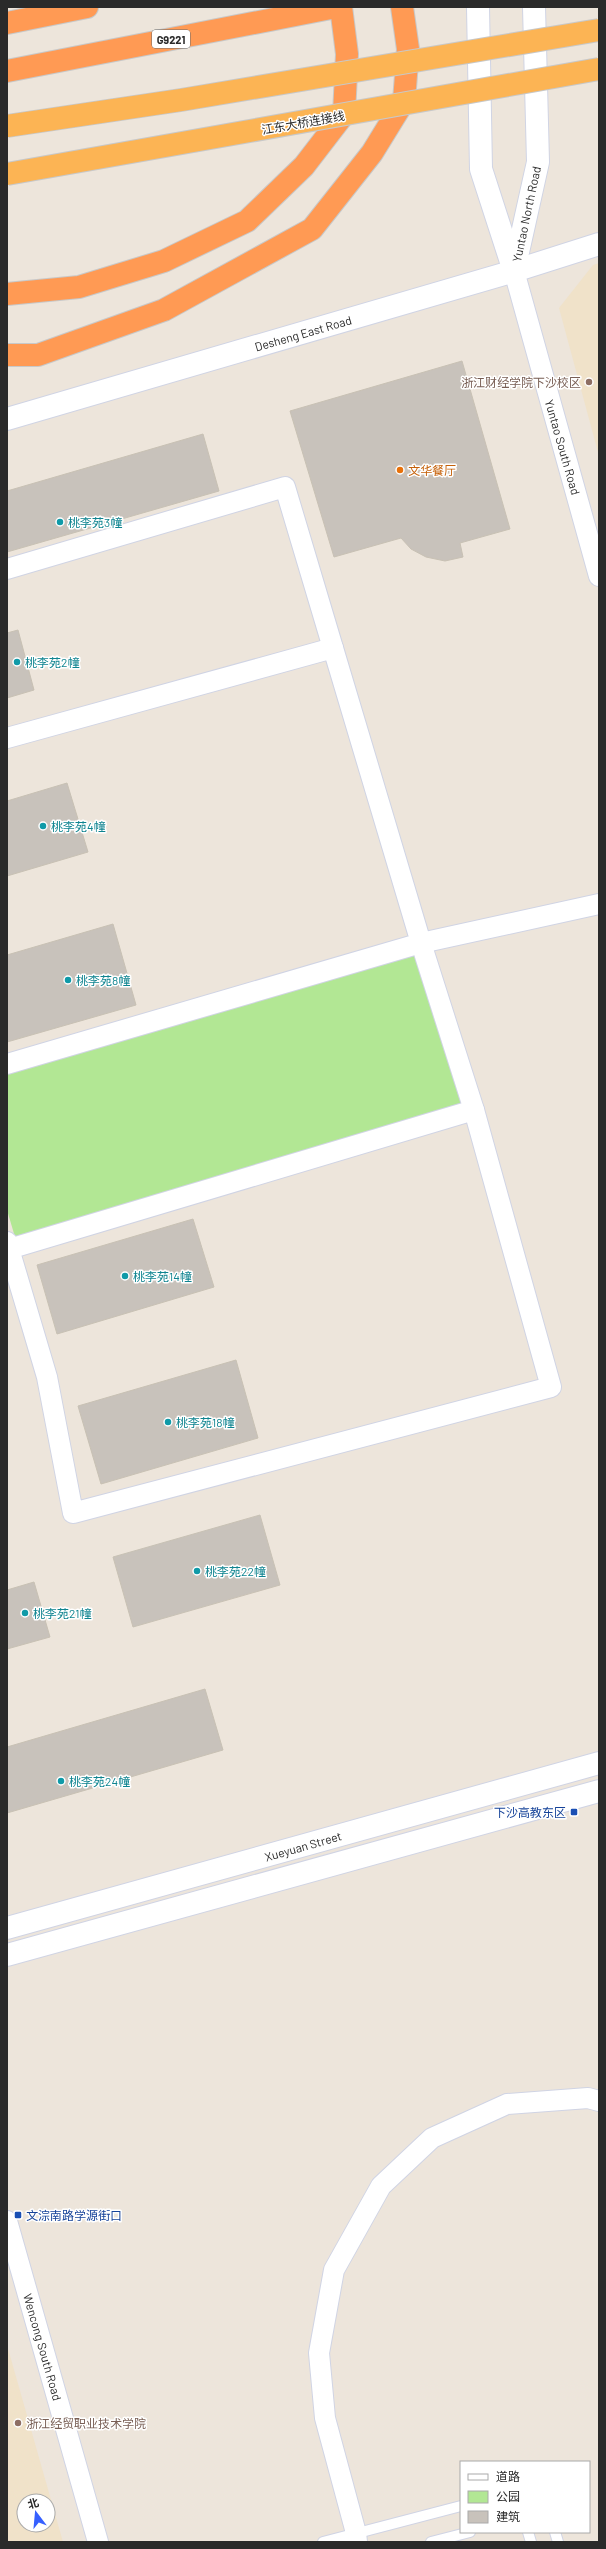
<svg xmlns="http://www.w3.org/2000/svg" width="606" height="2549" font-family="Barlow,'Noto Sans SC',sans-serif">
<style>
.education{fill:#f0e2c9;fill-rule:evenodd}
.green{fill:#b2e794}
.building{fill:#c8c2bb;stroke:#c8c1b4}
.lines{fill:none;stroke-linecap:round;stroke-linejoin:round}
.service-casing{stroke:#d0d4e4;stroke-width:12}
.minor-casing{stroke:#d0d4e4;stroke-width:22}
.secondary-casing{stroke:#d0d4e4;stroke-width:24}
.motorway-casing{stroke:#c8c8c8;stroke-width:24}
.service{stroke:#fff;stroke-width:10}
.minor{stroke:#fff;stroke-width:20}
.secondary{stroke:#fff;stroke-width:22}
.motorway{stroke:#ff9a54;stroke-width:22}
.trunk-bridge-casing{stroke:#c8c8c8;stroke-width:24;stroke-linecap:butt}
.trunk-bridge{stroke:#fcb454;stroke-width:22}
.education-dot{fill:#8d6e63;stroke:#fff;stroke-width:1.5}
.food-dot{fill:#e8710a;stroke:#fff;stroke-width:1.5}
.culture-dot{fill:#0f9aa8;stroke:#fff;stroke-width:1.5}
.transit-dot{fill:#1a4fb4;stroke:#fff;stroke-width:1.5}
.labels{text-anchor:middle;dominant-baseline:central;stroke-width:3;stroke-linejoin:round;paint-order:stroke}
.shield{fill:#fff;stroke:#6a6a6a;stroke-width:1}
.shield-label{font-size:11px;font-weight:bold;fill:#2a2a2a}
.street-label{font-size:12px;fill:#2a2a2a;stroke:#fff}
.education-label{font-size:12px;fill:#785e54;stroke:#fff;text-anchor:end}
.food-label{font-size:12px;fill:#c56008;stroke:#fff;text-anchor:start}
.culture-label{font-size:12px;fill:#0d838f;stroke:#fff;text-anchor:start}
.transit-label{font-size:12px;fill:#164399;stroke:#fff;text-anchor:end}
</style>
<rect width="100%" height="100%" fill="#ede5db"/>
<!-- education -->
<g class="education">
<polygon points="599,263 599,456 559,308 593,265"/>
<path d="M7 2345 63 2542H7ZM24 2501H48V2525H24Z"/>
</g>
<!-- green -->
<polygon class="green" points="415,950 461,1104 15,1237 7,1210 7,1071"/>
<!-- building -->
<g class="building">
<polygon points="462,361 510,529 460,543 463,557 445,561 426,557 411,549 401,538 334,557 290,411"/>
<polygon points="203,434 219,491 7,552 7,491"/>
<polygon points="18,630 34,690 7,698 7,633"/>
<polygon points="67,783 88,852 7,876 7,801"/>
<polygon points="113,924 136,1005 7,1042 7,955"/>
<polygon points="193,1219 214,1287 57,1334 37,1265"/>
<polygon points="236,1360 258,1438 101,1484 78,1406"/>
<polygon points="260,1515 280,1585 133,1627 113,1557"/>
<polygon points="34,1582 50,1637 7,1649 7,1590"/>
<polygon points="205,1689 223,1750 7,1813 7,1747"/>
</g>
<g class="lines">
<!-- service casing -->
<g class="service-casing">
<g id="service">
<polyline points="528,2532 531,2542"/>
<polyline points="555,2532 558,2542"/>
<polyline points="323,2542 461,2506"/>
<polyline points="431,2542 470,2532"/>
</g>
</g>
<!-- minor casing -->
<g class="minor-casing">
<g id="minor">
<polyline points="514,271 599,576"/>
<polyline points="7,569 285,487 333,648"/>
<polyline points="7,738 333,648 421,943 7,1064"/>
<polyline points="7,1242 47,1377 73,1513 551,1387 474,1110 421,943 599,904"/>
<polyline points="9,1249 474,1110"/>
<polyline points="7,2221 98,2542"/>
<polyline points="357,2542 356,2533 325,2418 319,2353 334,2270 381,2186 432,2138 507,2104 588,2098 599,2101"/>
</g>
</g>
<!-- secondary casing -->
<g class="secondary-casing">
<g id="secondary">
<polyline points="478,7 481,169 514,271"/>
<polyline points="514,270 538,162 534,7"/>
<polyline points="7,419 514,271 599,244"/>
<polyline points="7,1928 599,1763"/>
<polyline points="7,1955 599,1791"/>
</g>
</g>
<!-- motorway casing -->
<g class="motorway-casing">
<g id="motorway">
<polyline points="7,23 87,7"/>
<polyline points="7,71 336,7"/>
<polyline points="7,294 79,287 164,261 247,221 304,166 344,114 347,54 341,7"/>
<polyline points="7,355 38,355 164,310 312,229 372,153 404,101 408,49 402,7"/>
</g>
</g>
<!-- service -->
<use href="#service" class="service"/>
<!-- minor -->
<use href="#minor" class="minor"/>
<!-- secondary -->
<use href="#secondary" class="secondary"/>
<!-- motorway -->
<use href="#motorway" class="motorway"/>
<!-- trunk-bridge casing -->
<g class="trunk-bridge-casing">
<g id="trunk-bridge">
<polyline points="7,126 181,100 599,30"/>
<polyline points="7,174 599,69"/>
</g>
</g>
<!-- trunk-bridge -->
<use href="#trunk-bridge" class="trunk-bridge"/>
</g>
<!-- markers -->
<g class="education-dot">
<circle cx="589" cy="382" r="4"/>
<circle cx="18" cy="2423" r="4"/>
</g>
<circle class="food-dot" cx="400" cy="470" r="4"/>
<g class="culture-dot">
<circle cx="60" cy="522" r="4"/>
<circle cx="17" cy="662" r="4"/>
<circle cx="43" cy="826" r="4"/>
<circle cx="68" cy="980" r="4"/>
<circle cx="125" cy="1276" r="4"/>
<circle cx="168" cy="1422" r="4"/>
<circle cx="197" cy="1571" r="4"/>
<circle cx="25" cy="1613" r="4"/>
<circle cx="61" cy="1781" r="4"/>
</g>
<g class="transit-dot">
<rect x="570" y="1808" width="8" height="8" rx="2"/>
<rect x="14" y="2211" width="8" height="8" rx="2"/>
</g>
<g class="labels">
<!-- shield labels -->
<rect class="shield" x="152" y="30" width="38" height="18" rx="3"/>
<g class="shield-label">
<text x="171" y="39">G9221</text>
</g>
<!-- street labels -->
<g class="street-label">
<text transform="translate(303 122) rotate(-10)">江东大桥连接线</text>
<text transform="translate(526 214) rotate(-78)">Yuntao North Road</text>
<text transform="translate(303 333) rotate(-16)">Desheng East Road</text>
<text transform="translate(563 447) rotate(74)">Yuntao South Road</text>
<text transform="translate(303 1846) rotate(-16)">Xueyuan Street</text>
<text transform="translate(43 2347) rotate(74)">Wencong South Road</text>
</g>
<!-- education labels -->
<g class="education-label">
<text x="581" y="382">浙江财经学院下沙校区</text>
<text x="26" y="2423" text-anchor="start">浙江经贸职业技术学院</text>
</g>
<!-- food labels -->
<g class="food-label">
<text x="408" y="470">文华餐厅</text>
</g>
<!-- culture labels -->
<g class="culture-label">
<text x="68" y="522">桃李苑3幢</text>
<text x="25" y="662">桃李苑2幢</text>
<text x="51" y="826">桃李苑4幢</text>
<text x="76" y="980">桃李苑8幢</text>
<text x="133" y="1276">桃李苑14幢</text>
<text x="176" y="1422">桃李苑18幢</text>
<text x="205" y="1571">桃李苑22幢</text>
<text x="33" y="1613">桃李苑21幢</text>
<text x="69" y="1781">桃李苑24幢</text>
</g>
<!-- transit labels -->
<g class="transit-label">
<text x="566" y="1812">下沙高教东区</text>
<text x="26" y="2215" text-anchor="start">文淙南路学源街口</text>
</g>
</g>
<!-- border -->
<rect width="606" height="2549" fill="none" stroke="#2a2a2a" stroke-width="16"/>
<!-- legend -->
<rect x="460" y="2461" width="130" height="72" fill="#ffffff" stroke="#aaaaaa"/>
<rect x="468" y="2474" width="20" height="6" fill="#ffffff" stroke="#aaaaaa"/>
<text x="496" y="2481" font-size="12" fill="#2a2a2a">道路</text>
<rect x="468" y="2491" width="20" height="12" fill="#b2e794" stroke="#aaaaaa"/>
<text x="496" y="2501" font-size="12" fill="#2a2a2a">公园</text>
<rect x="468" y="2511" width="20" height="12" fill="#c8c2bb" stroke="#aaaaaa"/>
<text x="496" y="2521" font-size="12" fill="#2a2a2a">建筑</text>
<!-- north arrow -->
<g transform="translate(36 2513) rotate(344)"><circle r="19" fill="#ffffff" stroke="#aaaaaa"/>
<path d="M0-3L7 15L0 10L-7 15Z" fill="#3660ff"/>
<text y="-6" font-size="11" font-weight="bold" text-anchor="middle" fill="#2a2a2a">北</text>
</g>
</svg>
